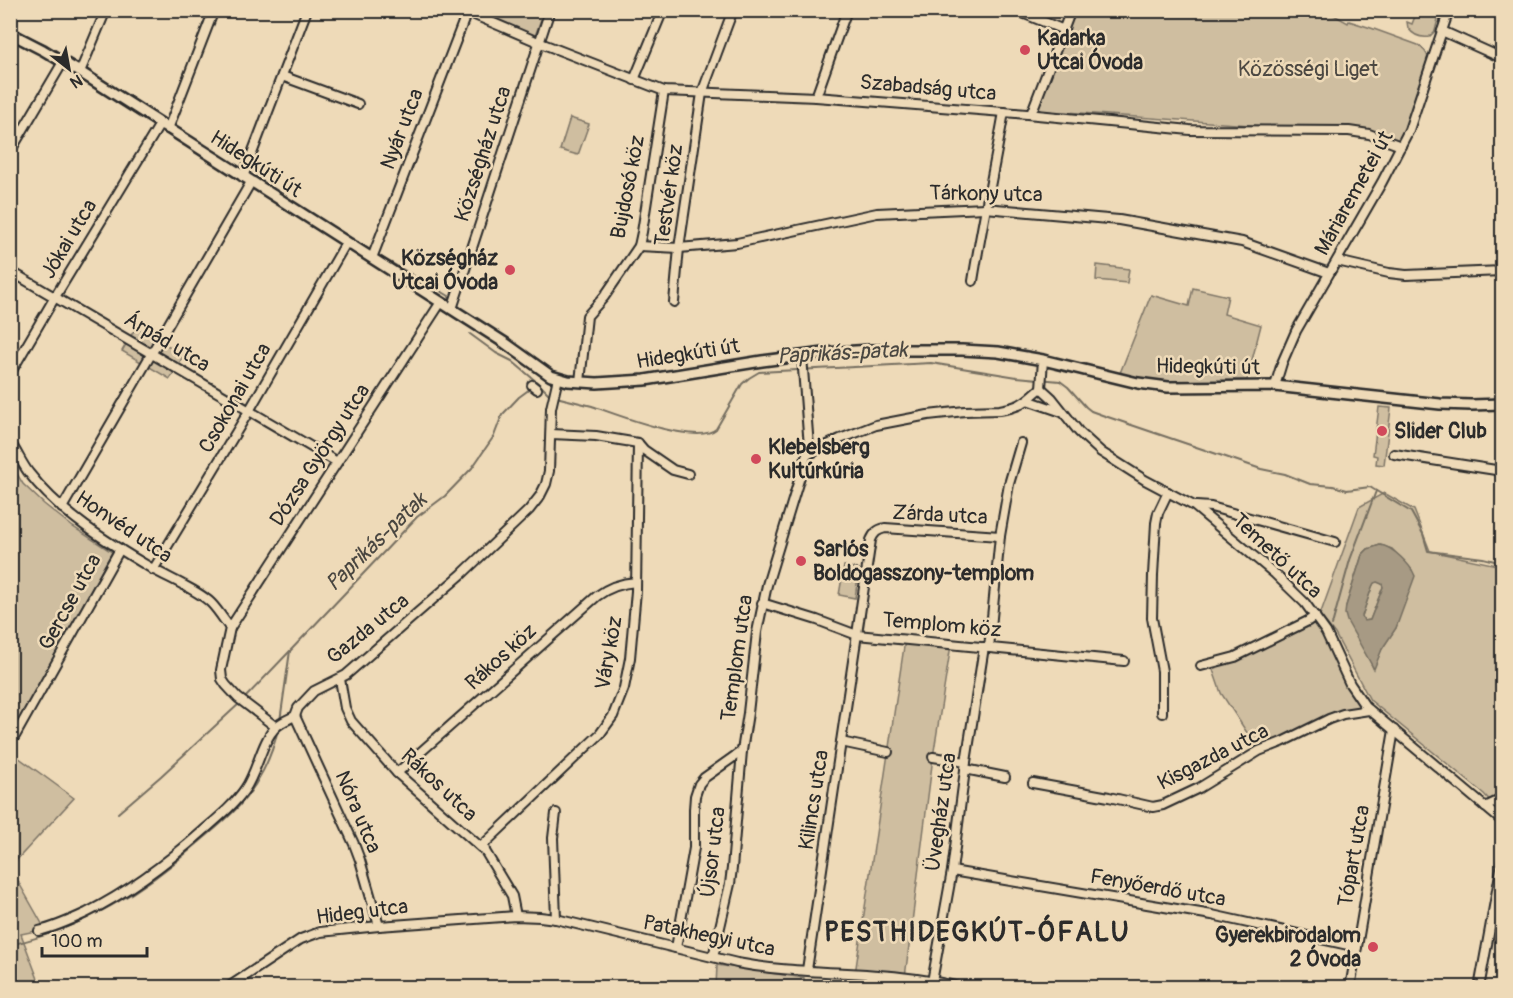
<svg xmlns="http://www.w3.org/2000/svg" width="1513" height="998" font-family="Pangolin,sans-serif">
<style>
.green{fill:#cfbea0;stroke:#7d7466;stroke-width:1.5;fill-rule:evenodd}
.water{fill:#a79a84;stroke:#756e60;stroke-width:1.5;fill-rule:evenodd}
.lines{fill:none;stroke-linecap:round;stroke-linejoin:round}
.stream{stroke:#756e60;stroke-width:2}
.minor-casing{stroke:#2b2b2b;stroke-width:12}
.major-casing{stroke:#2b2b2b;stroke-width:14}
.minor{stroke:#eedab8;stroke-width:8}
.major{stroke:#eedab8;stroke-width:9}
.poi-dot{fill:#d1495b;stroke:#eedab8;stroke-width:2}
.labels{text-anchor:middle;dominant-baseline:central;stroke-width:5;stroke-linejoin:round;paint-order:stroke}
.poi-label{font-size:21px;font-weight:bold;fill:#2b2b2b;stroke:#eedab8;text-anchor:start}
.park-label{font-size:21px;fill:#4c4842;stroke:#eedab8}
.street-label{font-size:21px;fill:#2b2b2b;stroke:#eedab8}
.water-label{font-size:22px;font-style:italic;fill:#4a4741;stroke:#eedab8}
.district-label{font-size:27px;font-weight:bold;letter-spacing:1.5px;fill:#2b2b2b;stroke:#eedab8}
</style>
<rect width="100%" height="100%" fill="#eedab8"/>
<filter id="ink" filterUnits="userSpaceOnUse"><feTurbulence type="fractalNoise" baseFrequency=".0167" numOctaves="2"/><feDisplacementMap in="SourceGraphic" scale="12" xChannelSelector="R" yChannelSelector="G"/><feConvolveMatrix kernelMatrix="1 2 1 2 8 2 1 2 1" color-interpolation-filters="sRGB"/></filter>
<g filter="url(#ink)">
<!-- green -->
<g class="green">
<polygon points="476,11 544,10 544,11 535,36"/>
<path d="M1075 11H1333L1332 14 1348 23 1349 21 1371 28 1418 45C1423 49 1427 52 1428 58L1405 129 1398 142 1348 127H1280L1066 112 1045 113 1039 110V106Z"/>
<path d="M1417 11H1440L1435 31 1429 37C1421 38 1413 35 1408 28L1407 22 1412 24Z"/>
<polygon points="570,118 589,124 578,155 560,150"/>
<polygon points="1097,265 1129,269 1127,283 1096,280"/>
<path d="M1193 288 1228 296 1224 314 1261 325 1247 380C1200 381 1167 386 1120 373L1151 295 1189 306Z"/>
<polygon points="136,327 184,355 170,379 122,351"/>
<polygon points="1379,407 1391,408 1384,465 1376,464 1377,456 1373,455"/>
<polygon points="11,464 23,484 44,504 73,527 112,552 11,734"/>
<path d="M1384 493 1414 510 1430 551 1502 566V802L1495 806 1484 794 1370 700 1335 634 1320 615 1359 507ZM1380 545 1392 549 1412 570 1396 628 1382 649 1373 668 1346 606 1362 555 1368 549Z"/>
<polygon points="844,566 859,569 855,598 839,595"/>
<polygon points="1377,581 1382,584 1383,587 1370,620 1364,621 1362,616 1372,587 1374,583"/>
<polygon points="1315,616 1365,706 1343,714 1259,751 1221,693 1211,664"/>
<polygon points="905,640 951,645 933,757 905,977 855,974"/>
<polygon points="11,752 74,798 11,866"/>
<polygon points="11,869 45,929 21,934 41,987 11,987"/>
<polygon points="717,965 804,978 804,987 716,987"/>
</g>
<!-- water -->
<path class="water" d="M1380 545C1392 546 1411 565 1415 576L1396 628 1382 649 1374 669 1347 621 1345 614 1346 606 1362 555 1368 549ZM1377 582 1382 584 1383 587 1370 620 1364 621 1362 616 1372 587 1374 583Z"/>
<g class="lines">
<!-- stream -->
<g class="stream">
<polyline points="10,28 47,45 79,65"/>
<polyline points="84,68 117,89"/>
<polyline points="130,97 167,122"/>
<polyline points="172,125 243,170"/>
<polyline points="248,173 376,254 444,293 449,296 450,301"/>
<polyline points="470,334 496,353 512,361 538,383"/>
<path d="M556 397C568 400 580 403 592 406 615 414 697 446 716 429L742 384 749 378 759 372 931 363 1017 377 1060 381 1068 387 1086 407 1091 411 1102 415 1261 469 1285 474 1310 484 1333 486 1347 490 1370 487 1373 489 1411 512 1423 534 1428 551 1483 558 1502 563"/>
<polyline points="1332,625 1350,560 1376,491"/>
<polyline points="244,699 290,651"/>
<polyline points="280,721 290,651 417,517 445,496 472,468 494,436 502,415 519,397 538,383 550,395"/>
<polyline points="118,813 161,776 240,703"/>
<path d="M10 945C83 928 143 892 198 843 212 831 226 820 239 806 258 785 272 757 278 729"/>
</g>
<!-- minor casing -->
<g class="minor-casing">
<g id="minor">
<polyline points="463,10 538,42 664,91 816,97 1027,114 1190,130 1349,131 1369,134 1401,146"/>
<polyline points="1015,10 1064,30"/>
<polyline points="1442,31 1502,58"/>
<polyline points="80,72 106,10"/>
<polyline points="282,76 358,104"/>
<polyline points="634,80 663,10"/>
<polyline points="816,97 847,10"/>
<polyline points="1031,114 1071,10"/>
<polyline points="168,129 214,10"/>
<polyline points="10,152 63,62"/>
<polyline points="243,177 307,10"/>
<polyline points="639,246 679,248 737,243 877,213 985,208 1119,220 1242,242 1329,273"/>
<polyline points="372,258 467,12"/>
<polyline points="1337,261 1389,273 1406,275 1502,271"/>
<polyline points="10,271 337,462"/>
<path d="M973 281C982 224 994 169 1004 112"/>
<polyline points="674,302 679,248 702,93 733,10"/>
<polyline points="452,309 550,10"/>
<polyline points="10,374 55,297 160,124"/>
<polyline points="580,382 587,316 604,297 639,246 642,232 664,91"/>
<polyline points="532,385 537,389"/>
<polyline points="1275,386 1282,363 1296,331 1382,182 1409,130 1449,10"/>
<polyline points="1041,388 1052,398 1079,432 1101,452 1145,480 1194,506 1275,574 1305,603 1326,632 1350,684 1365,706 1502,821"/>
<polyline points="1041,388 1043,360"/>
<polyline points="1027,400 1062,412"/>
<polyline points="551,434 596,436 638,443 644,450 673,470 688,474"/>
<path d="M10 442C17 452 22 464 29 473 61 514 107 542 151 568 168 578 198 590 211 603 218 610 224 620 230 628"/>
<polyline points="1394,454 1502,471"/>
<polyline points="807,455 840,439 876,425 928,415 965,411 1000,410 1010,408 1019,405 1027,400 1041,388"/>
<polyline points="1196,506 1211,507 1335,542"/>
<polyline points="62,508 251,182"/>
<polyline points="153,570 249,411 346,243"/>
<polyline points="762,603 817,620 857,635 1124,661"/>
<polyline points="989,648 1000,536 1009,484 1021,443"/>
<polyline points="1201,666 1235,657 1308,621 1315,616"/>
<polyline points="340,679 345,708 351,721 397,773 485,851 512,896 516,916"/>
<polyline points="1162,713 1162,671 1152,618 1153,575 1156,523 1158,513 1168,492"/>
<polyline points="295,716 354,844 360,860 379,926"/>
<polyline points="276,727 238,698 226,685 222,679 221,670 230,628 441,302"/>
<polyline points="15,736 120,549"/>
<polyline points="841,742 888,752"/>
<polyline points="933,757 966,762"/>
<polyline points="965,769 1005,777"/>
<path d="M397 773 597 596C609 587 622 583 636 582"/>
<polyline points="1033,783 1109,797 1153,807 1163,805 1199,788 1259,751 1282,742 1329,719 1343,714 1369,710"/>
<polyline points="1485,807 1502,799"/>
<polyline points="485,851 484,844 600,734 613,716 624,688 630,658 636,591 638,443"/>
<polyline points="952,871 1212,915 1357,947"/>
<polyline points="556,919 553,838 556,813"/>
<path d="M39 931C56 927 71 920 86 913 130 891 167 863 203 831 218 818 234 805 245 789 257 772 262 740 276 727 281 722 289 719 295 716L298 708 314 691 346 675 462 574 529 510 540 496 546 484 549 471 551 408 558 378"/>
<polyline points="676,948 694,848 694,809 695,796 699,784 704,778 742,751"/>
<polyline points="713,957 730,884 732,868 742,751 748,713 757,632 767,585 809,447 802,356"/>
<path d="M807 970 871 540C874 533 877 530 885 528L1000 536"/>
<polyline points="932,982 952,871 966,762 984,647"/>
<path d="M227 988 301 939 320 932 379 926 516 916 540 917 556 919 737 963C811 977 889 968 963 988"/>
<polyline points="1350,988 1394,730"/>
<polyline points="1479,988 1502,863"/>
</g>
</g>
<!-- major casing -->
<g class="major-casing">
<polyline id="major" points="10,33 43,50 80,72 505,343 551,376 568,381 597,383 645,380 762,361 824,353 871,350 962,350 998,352 1043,360 1138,383 1168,387 1275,386 1440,404 1471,405 1502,404"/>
</g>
<!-- minor -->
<use href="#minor" class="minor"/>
<!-- major -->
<use href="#major" class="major"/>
</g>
</g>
<!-- markers -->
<g class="poi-dot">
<circle cx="1025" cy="50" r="6"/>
<circle cx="510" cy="270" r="6"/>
<circle cx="1382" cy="431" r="6"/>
<circle cx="756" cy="459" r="6"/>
<circle cx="801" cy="561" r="6"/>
<circle cx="1373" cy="947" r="6"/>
</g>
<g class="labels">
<!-- poi labels -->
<g class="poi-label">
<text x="1037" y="38">Kadarka<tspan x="1037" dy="24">Utcai Óvoda</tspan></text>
<text x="498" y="258" text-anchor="end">Községház<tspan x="498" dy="24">Utcai Óvoda</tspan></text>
<text x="1394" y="431">Slider Club</text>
<text x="768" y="447">Klebelsberg<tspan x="768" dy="24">Kultúrkúria</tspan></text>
<text x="813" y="549">Sarlós<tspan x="813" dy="24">Boldogasszony-templom</tspan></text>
<text x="1361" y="935" text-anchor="end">Gyerekbirodalom<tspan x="1361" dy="24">2 Óvoda</tspan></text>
</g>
<!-- park labels -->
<g class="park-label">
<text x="1308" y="69">Közösségi Liget</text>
</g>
<!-- street labels -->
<g class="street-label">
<text transform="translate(928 88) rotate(5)">Szabadság utca</text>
<text transform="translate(402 129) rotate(-69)">Nyár utca</text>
<text transform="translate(483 154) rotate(-72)">Községház utca</text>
<text transform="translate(256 164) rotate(33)">Hidegkúti út</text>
<text transform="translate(628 187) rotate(-79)">Bujdosó köz</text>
<text transform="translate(1354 193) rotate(-61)">Máriaremetei út</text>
<text transform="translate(986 194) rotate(1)">Tárkony utca</text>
<text transform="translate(669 195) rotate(-82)">Testvér köz</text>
<text transform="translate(69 239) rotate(-59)">Jókai utca</text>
<text transform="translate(167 342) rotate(31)">Árpád utca</text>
<text transform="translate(688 354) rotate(-9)">Hidegkúti út</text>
<text transform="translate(1208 367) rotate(1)">Hidegkúti út</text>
<text transform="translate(235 398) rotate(-60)">Csokonai utca</text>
<text transform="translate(320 455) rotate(-57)">Dózsa György utca</text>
<text transform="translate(940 515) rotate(3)">Zárda utca</text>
<text transform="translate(124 527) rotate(34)">Honvéd utca</text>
<text transform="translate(1277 556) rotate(43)">Temető utca</text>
<text transform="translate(70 602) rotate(-61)">Gercse utca</text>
<text transform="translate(942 625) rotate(5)">Templom köz</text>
<text transform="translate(368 629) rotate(-39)">Gazda utca</text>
<text transform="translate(609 653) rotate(-80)">Váry köz</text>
<text transform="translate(501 657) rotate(-42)">Rákos köz</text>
<text transform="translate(737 658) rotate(-82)">Templom utca</text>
<text transform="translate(1213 757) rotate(-27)">Kisgazda utca</text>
<text transform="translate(439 785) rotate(43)">Rákos utca</text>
<text transform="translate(814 800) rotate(-81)">Kilincs utca</text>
<text transform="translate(358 812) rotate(67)">Nóra utca</text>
<text transform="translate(941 812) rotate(-82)">Üvegház utca</text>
<text transform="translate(713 852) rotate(-83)">Újsor utca</text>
<text transform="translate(1354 856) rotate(-80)">Tópart utca</text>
<text transform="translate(1158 888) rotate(10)">Fenyőerdő utca</text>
<text transform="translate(362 912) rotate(-7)">Hideg utca</text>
<text transform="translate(709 936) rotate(12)">Patakhegyi utca</text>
</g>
<!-- water labels -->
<g class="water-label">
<text transform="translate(842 353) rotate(-3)">Paprikás-patak</text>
<text transform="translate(376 542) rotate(-44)">Paprikás-patak</text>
</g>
<!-- district labels -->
<g class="district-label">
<text x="977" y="932">PESTHIDEGKÚT-ÓFALU</text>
</g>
</g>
<!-- margin -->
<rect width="1513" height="998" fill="none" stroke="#eedab8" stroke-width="36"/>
<rect x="18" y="18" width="1477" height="962" fill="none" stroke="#2b2b2b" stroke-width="2" filter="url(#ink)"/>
<!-- north arrow -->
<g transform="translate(69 69) rotate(149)" stroke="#eedab8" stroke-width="4.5" paint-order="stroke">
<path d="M0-4.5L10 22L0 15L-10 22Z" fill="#2b2b2b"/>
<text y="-9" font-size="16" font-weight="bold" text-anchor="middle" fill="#2b2b2b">N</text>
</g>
<!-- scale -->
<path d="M42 947v9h105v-9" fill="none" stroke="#2b2b2b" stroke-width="3"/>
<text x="51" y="947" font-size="18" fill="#2b2b2b" stroke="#eedab8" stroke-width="4.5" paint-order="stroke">100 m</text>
</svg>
